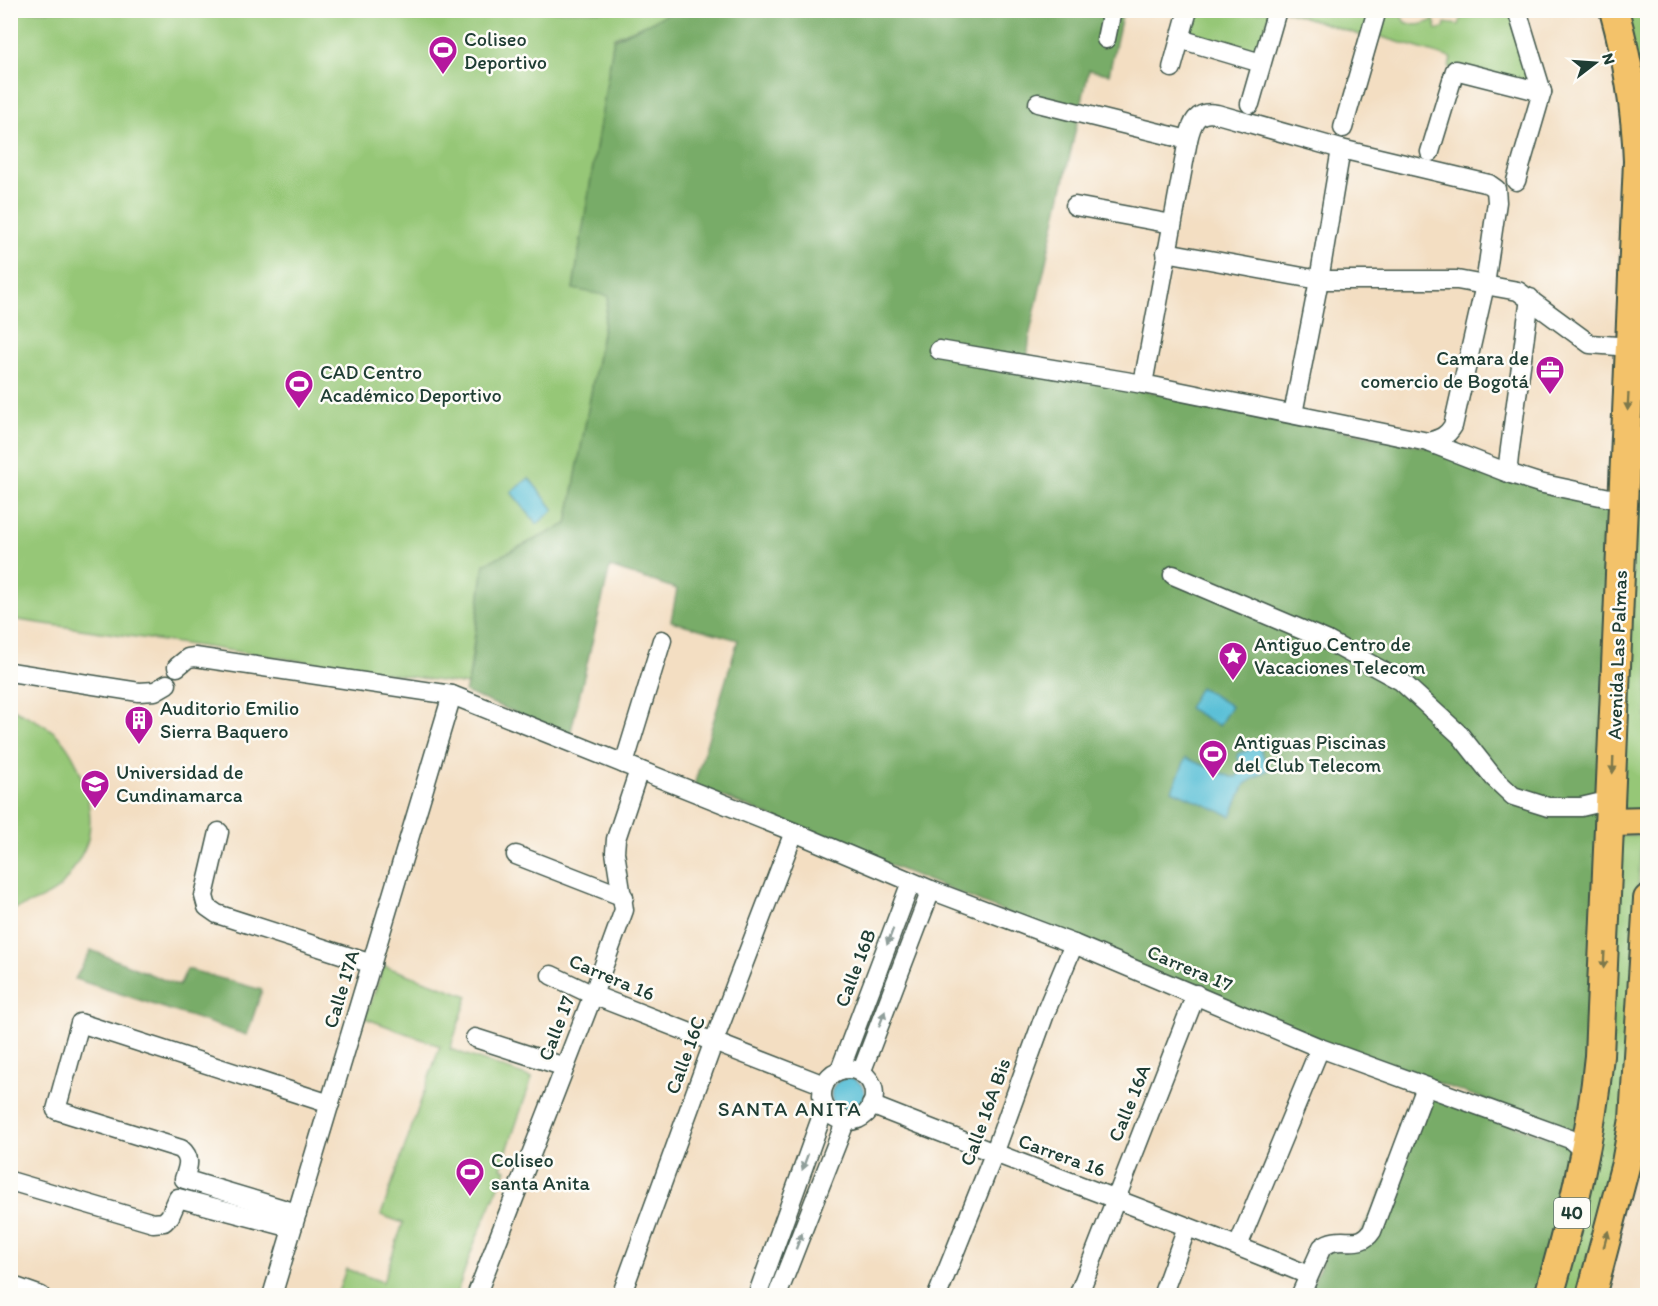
<svg xmlns="http://www.w3.org/2000/svg" width="1658" height="1306" font-family="Itim,sans-serif">
<style>
.green{fill:#96c777;stroke:#5a8256;stroke-width:1.5}
.forest{fill:#78ac68;stroke:#4c744e;stroke-width:1.5}
.water{fill:#5ac0d7;stroke:#3c7e86;stroke-width:1.5}
.lines{fill:none;stroke-linecap:round;stroke-linejoin:round}
.street-casing{stroke:#3f5549;stroke-width:21}
.primary-casing{stroke:#3f5549;stroke-width:32}
.street{stroke:#fff;stroke-width:18}
.primary{stroke:#f3c26a;stroke-width:28}
.oneway{fill:#7e794c}
.oneway2{fill:#8f9e9a}
.labels{text-anchor:middle;dominant-baseline:central;stroke-width:5;stroke-linejoin:round;paint-order:stroke}
.shield{fill:#fdfcf7;stroke:#62766e;stroke-width:1.5}
.shield-label{font-size:18px;font-weight:bold;fill:#1f3d34}
.poi-label{font-size:20px;fill:#1f3d34;stroke:#fdfcf7;text-anchor:start}
.street-label{font-size:20px;fill:#1f3d34;stroke:#fdfcf7}
.neighbourhood-label{font-size:21px;letter-spacing:1.5px;fill:#1f3d34;stroke:#fdfcf7}
</style>
<rect width="100%" height="100%" fill="#fdfcf7"/>
<filter id="ink" filterUnits="userSpaceOnUse"><feTurbulence type="fractalNoise" baseFrequency=".0167" numOctaves="2"/><feDisplacementMap in="SourceGraphic" scale="12" xChannelSelector="R" yChannelSelector="G"/><feConvolveMatrix kernelMatrix="1 2 1 2 8 2 1 2 1" color-interpolation-filters="sRGB"/></filter>
<filter id="wash" filterUnits="userSpaceOnUse"><feTurbulence type="fractalNoise" baseFrequency=".008" numOctaves="4" result="noise"/><feDisplacementMap in="SourceGraphic" scale="24" xChannelSelector="R" yChannelSelector="G"/><feGaussianBlur stdDeviation="1.35" result="paint"/><feColorMatrix in="noise" values="0 0 0 0 0 0 0 0 0 0 0 0 0 0 0 0 0 1.4 0 .05"/><feComposite in="paint" operator="in"/></filter>
<g filter="url(#wash)">
<rect width="100%" height="100%" fill="#f3dec2"/>
<!-- green -->
<g class="green">
<polygon points="1244,10 1252,12 1271,11 1257,55 1187,35 1194,11"/>
<polygon points="1283,10 1371,11 1363,36"/>
<path d="M1470 10 1511 11 1533 84 1449 68 1451 58 1375 35 1382 11H1399L1404 21C1416 28 1423 24 1434 20L1437 30 1444 28 1445 23 1459 25 1463 12Z"/>
<polygon points="10,11 674,11 659,19 614,37 573,289 609,295 567,524 484,564 468,685 11,619"/>
<polygon points="1624,11 1642,11 1647,34 1647,141"/>
<polygon points="1647,230 1648,677 1642,805 1640,811 1626,813 1622,804"/>
<path d="M11 708C25 715 42 722 55 733 80 755 95 807 88 839 85 851 69 878 60 887 48 898 27 905 11 910Z"/>
<polygon points="1621,835 1640,835 1641,841 1625,1119 1582,1295 1559,1296"/>
<polygon points="384,966 468,996 450,1049 532,1078 501,1168 506,1170 474,1244 456,1295 337,1295 346,1269 383,1282 403,1223 381,1215 440,1046 365,1018"/>
</g>
<!-- forest -->
<g class="forest">
<polygon points="674,11 1123,11 1109,74 1089,70 1030,333 1026,371 1147,391 1431,448 1614,503 1590,1053 1576,1132 1322,1042 694,785 738,640 671,621 677,589 610,567 570,735 465,692 471,669 484,564 567,524 609,296 573,289 614,39"/>
<polygon points="91,950 179,986 187,969 262,990 247,1035 75,979"/>
<polygon points="1430,1095 1566,1144 1573,1150 1539,1295 1307,1296 1327,1251 1353,1249"/>
</g>
<!-- water -->
<g class="water">
<polygon points="529,478 554,510 537,524 511,492"/>
<polygon points="1200,687 1231,706 1219,726 1188,708"/>
<polygon points="1259,746 1269,769 1245,784 1231,816 1172,790 1186,758 1231,777 1236,777 1242,771 1237,754"/>
<circle cx="848" cy="1095" r="17"/>
</g>
</g>
<g filter="url(#ink)">
<g class="lines">
<!-- street casing -->
<g class="street-casing">
<g id="street">
<polyline points="1106,39 1112,10"/>
<polyline points="1180,39 1261,63"/>
<polyline points="1172,68 1188,10"/>
<polyline points="1038,103 1188,140"/>
<polyline points="1250,104 1277,10"/>
<polyline points="1343,128 1377,10"/>
<polyline points="1430,152 1455,70 1542,92"/>
<polyline points="1516,181 1542,92 1517,10"/>
<polyline points="1075,206 1172,224"/>
<polyline points="1166,252 1319,280 1457,280 1518,291 1590,344 1631,347"/>
<polyline points="1530,298 1509,456 1508,466 1511,474 1539,483 1624,501"/>
<path d="M939 350 1143 384 1428 442C1440 439 1447 436 1453 426L1485 285 1497 202 1496 189 1489 184 1341 149 1217 114C1196 110 1192 123 1188 140L1143 384"/>
<polyline points="1293,414 1319,280 1341,149"/>
<polyline points="1428,442 1511,474"/>
<polyline points="1173,575 1326,640 1401,681 1460,735 1494,778 1513,796 1548,807 1581,807 1611,800"/>
<polyline points="177,667 188,658 195,657 452,695 794,832 931,890 1074,944 1320,1048 1570,1139 1578,1146 1584,1158"/>
<polyline points="10,672 139,692 155,691 167,684"/>
<polyline points="624,764 662,640"/>
<polyline points="219,832 204,896 207,907 217,914 372,964"/>
<polyline points="516,855 624,897"/>
<polyline points="551,975 593,995 824,1085"/>
<polyline points="475,1038 565,1067"/>
<circle cx="848" cy="1095" r="26"/>
<polyline points="840,1070 911,882"/>
<polyline points="861,1073 931,890"/>
<path d="M871 1105C1016 1163 1164 1215 1308 1275"/>
<polyline points="10,1181 153,1223 164,1222 170,1216 178,1198 292,1228"/>
<path d="M297 1213 184 1179C188 1167 192 1158 181 1149L56 1110 80 1023 330 1104"/>
<polyline points="1238,1246 1320,1048"/>
<polyline points="10,1285 41,1296"/>
<polyline points="272,1296 452,695"/>
<polyline points="476,1296 593,995 624,910 615,852 616,839 639,770"/>
<polyline points="621,1296 714,1041 794,832"/>
<polyline points="757,1296 825,1107"/>
<polyline points="777,1296 846,1120"/>
<polyline points="937,1296 994,1154 1046,1011 1074,944"/>
<polyline points="1078,1296 1196,994"/>
<polyline points="1162,1296 1187,1227"/>
<path d="M1300 1296 1322 1247C1340 1233 1359 1251 1372 1231L1426 1087"/>
</g>
</g>
<!-- primary casing -->
<g class="primary-casing">
<g id="primary">
<polyline points="1611,822 1648,821"/>
<path d="M1549 1296C1572 1216 1591 1138 1599 1056L1638 161C1636 109 1628 60 1614 10"/>
<polyline points="1591,1296 1626,1163 1634,1119 1648,899"/>
</g>
</g>
<!-- street -->
<use href="#street" class="street"/>
<!-- primary -->
<use href="#primary" class="primary"/>
</g>
<!-- one-way arrows -->
<defs><path id="oneway-solid" d="M-6-.8H1V-3.2L6.5 0L1 3.2V.8H-6Z" transform="scale(1.5)"/></defs>
<g class="oneway">
<use href="#oneway-solid" transform="translate(1628 402) rotate(93)"/>
<use href="#oneway-solid" transform="translate(1613 765) rotate(92)"/>
<use href="#oneway-solid" transform="translate(1604 960) rotate(93)"/>
<use href="#oneway-solid" transform="translate(1606 1239) rotate(-75)"/>
</g>
<g class="oneway2">
<use href="#oneway-solid" transform="translate(890 937) rotate(111)"/>
<use href="#oneway-solid" transform="translate(882 1019) rotate(-69)"/>
<use href="#oneway-solid" transform="translate(805 1162) rotate(110)"/>
<use href="#oneway-solid" transform="translate(799 1241) rotate(-69)"/>
</g>
</g>
<!-- icons -->
<defs>
<g id="stadium-pin" transform="scale(1.5)"><path d="M0 17L-7.5 6A9.5 9.5 0 1 1 7.5 6Z" fill="#b5179e" stroke="#fdfcf7"/><path d="M0-5a6.5 5 0 1 0 0 10a6.5 5 0 1 0 0-10ZM-3.5-1.8h7v3.6h-7Z" fill="#fff"/></g>
<g id="office-pin" transform="scale(1.5)"><path d="M0 17L-7.5 6A9.5 9.5 0 1 1 7.5 6Z" fill="#b5179e" stroke="#fdfcf7"/><path d="M-6-3h4V-5.5h4V-3h4V5H-6ZM-1-4.5V-3h2v-1.5ZM-6 0V1H6V0Z" fill="#fff"/></g>
<g id="sight-pin" transform="scale(1.5)"><path d="M0 17L-7.5 6A9.5 9.5 0 1 1 7.5 6Z" fill="#b5179e" stroke="#fdfcf7"/><path d="M0-6L1.8-2.2L6-1.7L2.9 1.2L3.7 5.4L0 3.3L-3.7 5.4L-2.9 1.2L-6-1.7L-1.8-2.2Z" fill="#fff"/></g>
<g id="building-pin" transform="scale(1.5)"><path d="M0 17L-7.5 6A9.5 9.5 0 1 1 7.5 6Z" fill="#b5179e" stroke="#fdfcf7"/><path d="M-4-6H4V6H1V3H-1V6H-4ZM-2.5-4.3h1.7v1.8h-1.7ZM.8-4.3h1.7v1.8H.8ZM-2.5-1h1.7V.8h-1.7ZM.8-1h1.7V.8H.8Z" fill="#fff"/></g>
<g id="university-pin" transform="scale(1.5)"><path d="M0 17L-7.5 6A9.5 9.5 0 1 1 7.5 6Z" fill="#b5179e" stroke="#fdfcf7"/><path d="M0-5L7-2L0 1L-7-2ZM-4 1L0 2.5L4 1V4Q0 6-4 4Z" fill="#fff"/></g>
</defs>
<g fill-rule="evenodd">
<use href="#stadium-pin" x="443" y="50"/>
<use href="#office-pin" x="1550" y="370"/>
<use href="#stadium-pin" x="299" y="384"/>
<use href="#sight-pin" x="1233" y="656"/>
<use href="#building-pin" x="139" y="720"/>
<use href="#stadium-pin" x="1213" y="754"/>
<use href="#university-pin" x="95" y="784"/>
<use href="#stadium-pin" x="470" y="1172"/>
</g>
<g class="labels">
<!-- shield labels -->
<rect class="shield" x="1554" y="1198" width="36" height="30" rx="4.5"/>
<g class="shield-label">
<text x="1572" y="1213">40</text>
</g>
<!-- poi labels -->
<g class="poi-label">
<text x="464" y="39">Coliseo<tspan x="464" dy="23">Deportivo</tspan></text>
<text x="1529" y="358" text-anchor="end">Camara de<tspan x="1529" dy="23">comercio de Bogotá</tspan></text>
<text x="320" y="372">CAD Centro<tspan x="320" dy="23">Académico Deportivo</tspan></text>
<text x="1254" y="644">Antiguo Centro de<tspan x="1254" dy="23">Vacaciones Telecom</tspan></text>
<text x="160" y="708">Auditorio Emilio<tspan x="160" dy="23">Sierra Baquero</tspan></text>
<text x="1234" y="742">Antiguas Piscinas<tspan x="1234" dy="23">del Club Telecom</tspan></text>
<text x="116" y="772">Universidad de<tspan x="116" dy="23">Cundinamarca</tspan></text>
<text x="491" y="1160">Coliseo<tspan x="491" dy="23">santa Anita</tspan></text>
</g>
<!-- street labels -->
<g class="street-label">
<text transform="translate(1617 655) rotate(-88)">Avenida Las Palmas</text>
<text transform="translate(855 968) rotate(-69)">Calle 16B</text>
<text transform="translate(1190 968) rotate(23)">Carrera 17</text>
<text transform="translate(612 977) rotate(23)">Carrera 16</text>
<text transform="translate(341 989) rotate(-73)">Calle 17A</text>
<text transform="translate(556 1028) rotate(-69)">Calle 17</text>
<text transform="translate(685 1055) rotate(-70)">Calle 16C</text>
<text transform="translate(1129 1103) rotate(-68)">Calle 16A</text>
<text transform="translate(985 1112) rotate(-70)">Calle 16A Bis</text>
<text transform="translate(1062 1155) rotate(20)">Carrera 16</text>
</g>
<!-- neighbourhood labels -->
<g class="neighbourhood-label">
<text x="790" y="1108">SANTA ANITA</text>
</g>
</g>
<!-- margin -->
<rect width="1658" height="1306" fill="none" stroke="#fdfcf7" stroke-width="36"/>
<!-- north arrow -->
<g transform="translate(1595 63) rotate(73)" stroke="#fdfcf7" stroke-width="4.5" paint-order="stroke">
<path d="M0-4.5L10 22L0 15L-10 22Z" fill="#1f3d34"/>
<text y="-9" font-size="16" font-weight="bold" text-anchor="middle" fill="#1f3d34">N</text>
</g>
</svg>
